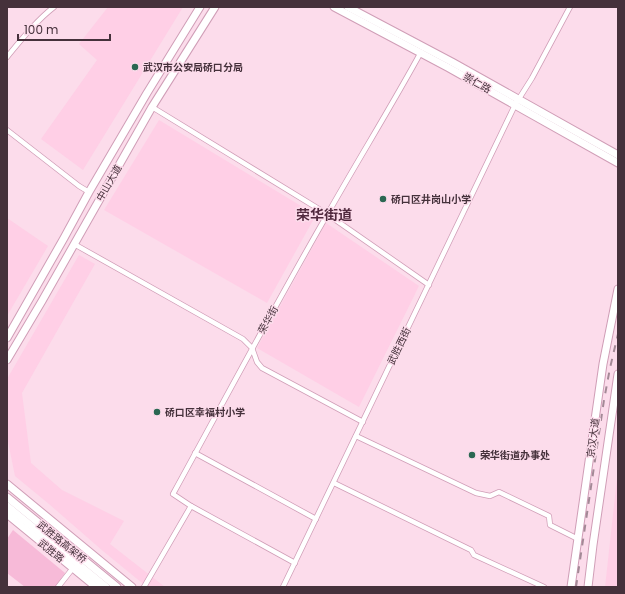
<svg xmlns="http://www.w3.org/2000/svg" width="625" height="594" font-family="Poppins,'Noto Sans SC',sans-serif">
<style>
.built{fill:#ffcfe6}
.green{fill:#f7bad8}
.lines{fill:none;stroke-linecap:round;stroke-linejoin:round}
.minor-casing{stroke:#d09eb7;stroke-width:6}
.secondary-casing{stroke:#d09eb7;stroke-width:9}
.primary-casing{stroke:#d09eb7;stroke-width:9}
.minor{stroke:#fff;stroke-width:4.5}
.secondary{stroke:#fff;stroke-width:7}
.primary{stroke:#fff;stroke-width:7}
.rail{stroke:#a38996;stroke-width:2;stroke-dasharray:7 7;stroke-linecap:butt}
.poi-dot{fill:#2b6752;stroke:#fcdceb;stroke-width:1.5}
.labels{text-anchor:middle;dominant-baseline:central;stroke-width:3;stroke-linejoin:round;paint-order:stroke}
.poi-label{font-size:10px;font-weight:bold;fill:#45313b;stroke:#fcdceb;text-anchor:start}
.street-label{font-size:10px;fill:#45313b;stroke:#fcdceb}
.district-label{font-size:14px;font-weight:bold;fill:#51293e;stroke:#fcdceb}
</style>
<rect width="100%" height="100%" fill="#fcdceb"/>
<!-- built -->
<g class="built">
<polygon points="108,7 183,7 83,170 41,139 97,60 79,44"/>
<polygon points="159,120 316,215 267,303 104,210"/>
<polygon points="7,218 48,246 7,316"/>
<polygon points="326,223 419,286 359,407 257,348"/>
<polygon points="79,255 95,264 22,393 31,463 62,490 124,521 110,544 165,587 147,587 103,551 49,504 15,476 7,437 7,379"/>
<polygon points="618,469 618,587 605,587"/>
</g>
<!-- green -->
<polygon class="green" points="13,530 65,573 55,587 25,587 7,573 7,539"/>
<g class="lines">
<!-- minor casing -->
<g class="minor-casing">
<g id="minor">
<path d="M7 57C21 40 37 20 54 7"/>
<polyline points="152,107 327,214 429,285"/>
<polyline points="7,130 79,186 89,192"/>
<polyline points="74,244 243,339 252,348 257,362 262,368 363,422"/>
<polyline points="356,436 476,493 490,496 499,492 549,516 550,525 578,539"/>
<polyline points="195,453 316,519"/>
<polyline points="334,483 471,550 474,555 544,587"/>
<polyline points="191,506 295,563"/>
<polyline points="58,587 73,568"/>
<path d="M144 587 191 506 173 494C224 401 274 307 327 215 358 160 391 107 421 52"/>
<polyline points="283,587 515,105 532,78 570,7"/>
</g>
</g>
<!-- secondary casing -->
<g class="secondary-casing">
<g id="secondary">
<polyline points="334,7 449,68 618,163"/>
<polyline points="348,7 452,62 618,155"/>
<polyline points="7,338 64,238 89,192 147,93 200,7"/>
<polyline points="7,360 42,301 152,107 215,7"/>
<polyline points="7,484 132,587"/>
<polyline points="7,514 96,587"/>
<polyline points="571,587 603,364 618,289"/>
<polyline points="588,587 593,545 618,374"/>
</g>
</g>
<!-- primary casing -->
<g class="primary-casing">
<g id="primary">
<polyline points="7,497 117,587"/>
<polyline points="7,506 106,587"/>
</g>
</g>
<!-- minor -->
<use href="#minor" class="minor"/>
<!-- secondary -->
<use href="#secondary" class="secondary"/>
<!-- primary -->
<use href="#primary" class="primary"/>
<!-- rail -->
<polyline class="rail" points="576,587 604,400 610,368 618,334"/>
</g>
<!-- markers -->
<g class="poi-dot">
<circle cx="135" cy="67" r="4"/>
<circle cx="383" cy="199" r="4"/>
<circle cx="157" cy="412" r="4"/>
<circle cx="472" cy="455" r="4"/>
</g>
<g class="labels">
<!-- poi labels -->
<g class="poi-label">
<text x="143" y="67">武汉市公安局硚口分局</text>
<text x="391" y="199">硚口区井岗山小学</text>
<text x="165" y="412">硚口区幸福村小学</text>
<text x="480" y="455">荣华街道办事处</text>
</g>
<!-- street labels -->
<g class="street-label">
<text transform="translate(477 83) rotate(29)">崇仁路</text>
<text transform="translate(109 183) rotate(-60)">中山大道</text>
<text transform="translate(268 320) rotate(-61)">荣华街</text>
<text transform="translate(399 346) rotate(-64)">武胜西街</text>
<text transform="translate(593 438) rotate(-82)">京汉大道</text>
<text transform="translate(62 542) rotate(39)">武胜路高架桥</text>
<text transform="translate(51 551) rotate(39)">武胜路</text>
</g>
<!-- district labels -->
<g class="district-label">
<text x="324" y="215">荣华街道</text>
</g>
</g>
<!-- border -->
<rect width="625" height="594" fill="none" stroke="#45313b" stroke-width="16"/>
<!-- scale -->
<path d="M18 34v6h92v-6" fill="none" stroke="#45313b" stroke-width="2"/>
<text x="24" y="34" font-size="12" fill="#45313b" stroke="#fcdceb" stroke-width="3" paint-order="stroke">100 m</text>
</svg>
